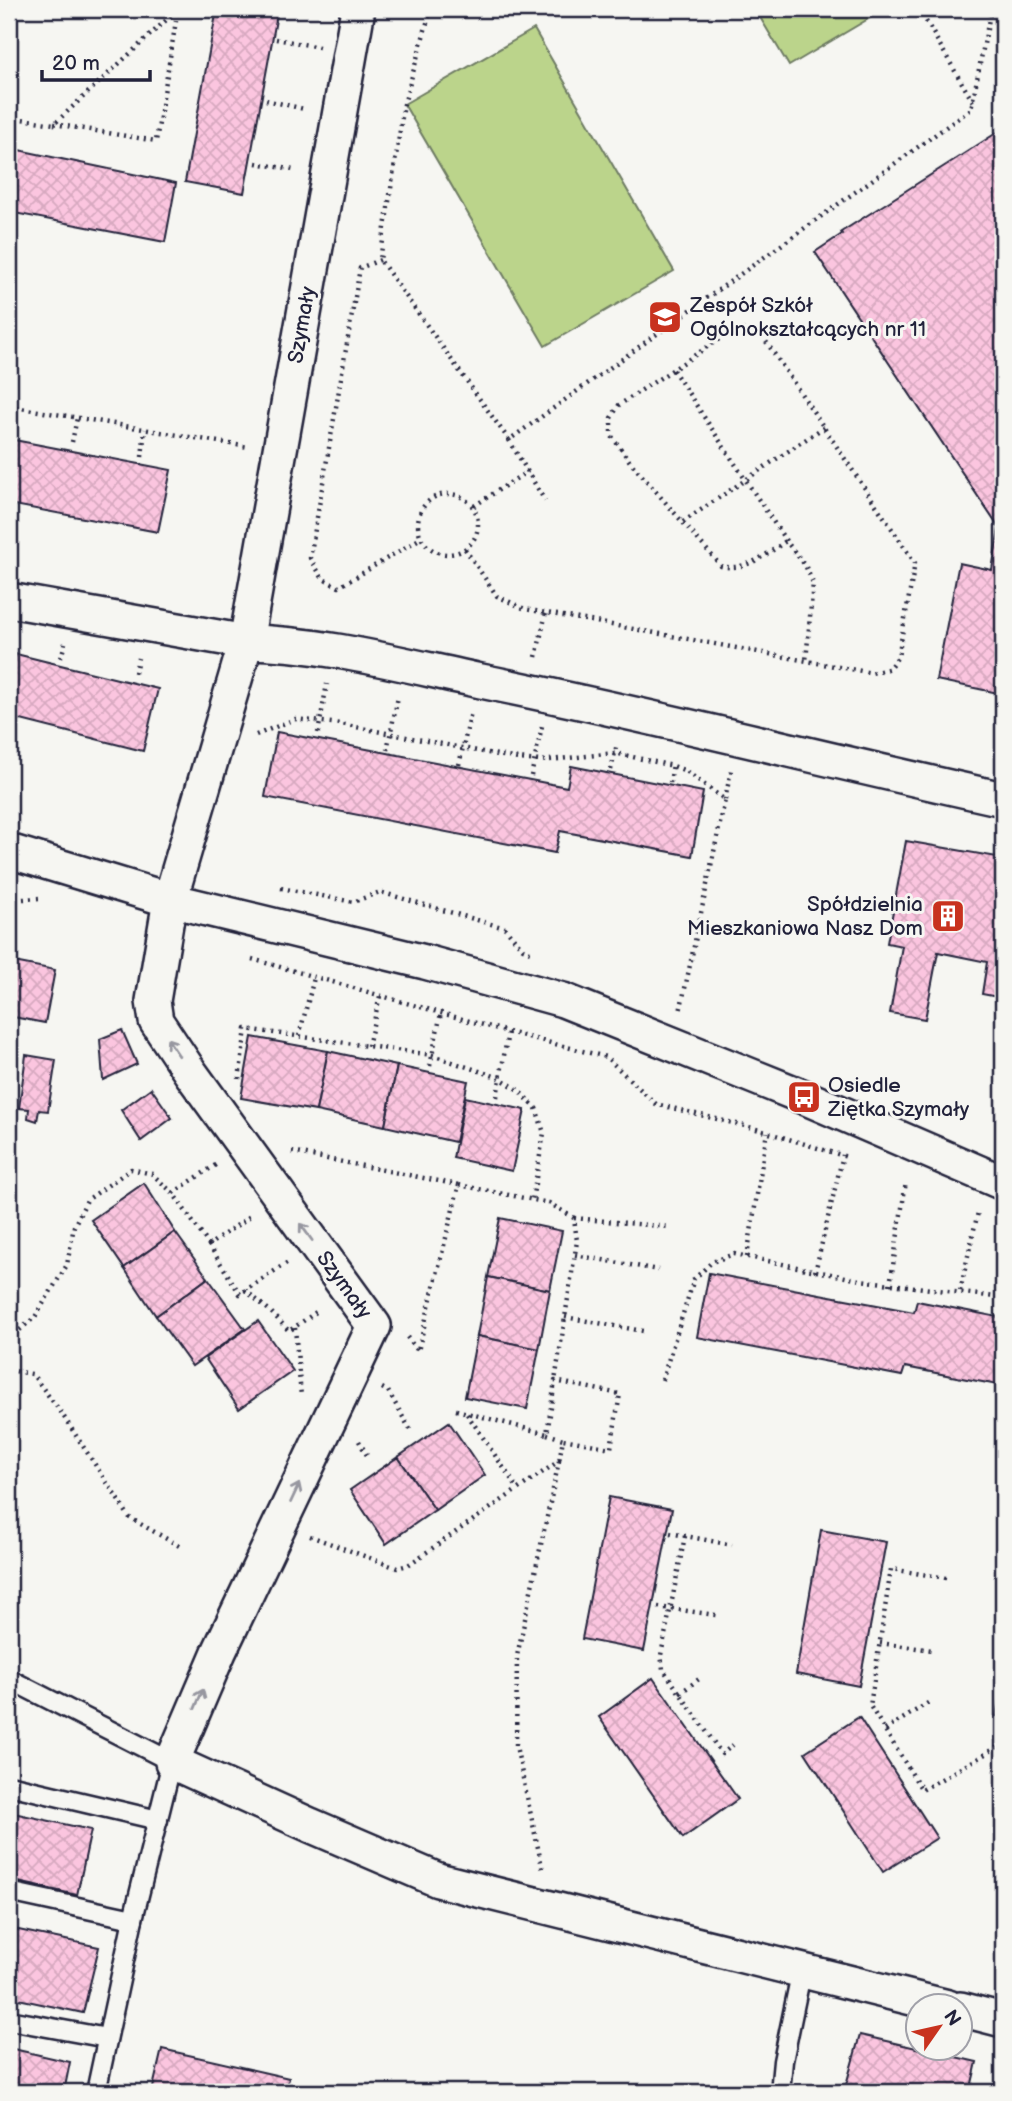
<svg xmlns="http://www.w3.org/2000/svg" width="1012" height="2101" font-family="'Balsamiq Sans',sans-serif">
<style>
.green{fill:#bbd48b;stroke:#6e7b63;stroke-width:2}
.building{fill:url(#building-cross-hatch);stroke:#22223b;stroke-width:2}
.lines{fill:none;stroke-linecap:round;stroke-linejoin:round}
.lane-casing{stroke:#22223b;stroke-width:23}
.street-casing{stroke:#22223b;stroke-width:38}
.path{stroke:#22223b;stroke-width:4.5;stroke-dasharray:2 5;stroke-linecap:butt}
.lane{stroke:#f6f6f2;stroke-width:18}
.street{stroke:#f6f6f2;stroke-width:33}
.oneway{stroke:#9797a0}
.labels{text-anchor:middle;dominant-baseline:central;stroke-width:6;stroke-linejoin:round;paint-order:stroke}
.poi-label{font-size:21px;fill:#22223b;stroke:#f6f6f2;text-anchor:start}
.street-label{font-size:21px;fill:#22223b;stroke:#f6f6f2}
</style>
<defs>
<pattern id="building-cross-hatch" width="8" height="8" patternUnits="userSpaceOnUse" patternTransform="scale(1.75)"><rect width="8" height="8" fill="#fbc5df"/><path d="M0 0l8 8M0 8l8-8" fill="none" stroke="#d7a9c0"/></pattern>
</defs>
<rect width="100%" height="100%" fill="#f6f6f2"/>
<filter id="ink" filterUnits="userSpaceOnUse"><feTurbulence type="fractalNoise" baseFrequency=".0143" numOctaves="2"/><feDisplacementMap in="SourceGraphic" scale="14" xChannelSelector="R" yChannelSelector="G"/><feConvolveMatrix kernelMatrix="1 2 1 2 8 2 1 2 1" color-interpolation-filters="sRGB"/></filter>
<g filter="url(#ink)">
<!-- green -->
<g class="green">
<polygon points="755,9 885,9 789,66"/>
<polygon points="534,29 674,271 545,346 404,104"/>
</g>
<!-- building -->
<g class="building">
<polygon points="217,9 246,9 277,14 244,193 185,182"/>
<polygon points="1003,119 1003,694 936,680 959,563 992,570 999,528 815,252 842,234 841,232 1001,130"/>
<polygon points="9,148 176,183 165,242 9,212"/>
<polygon points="9,439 171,470 158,532 9,504"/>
<polygon points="16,654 158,689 143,751 9,717 9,668 13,669"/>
<polygon points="277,732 567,787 571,766 703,792 692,856 560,831 555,853 265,797"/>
<polygon points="906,841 1003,858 1003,998 982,994 987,962 938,952 925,1019 890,1013 902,946 887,943"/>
<polygon points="9,961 55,970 45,1023 13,1017 9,1030"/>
<polygon points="122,1030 137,1064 103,1080 100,1039"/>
<polygon points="252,1037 328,1051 316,1111 241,1098"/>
<polygon points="328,1051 397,1066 385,1126 316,1111"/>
<polygon points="26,1055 56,1060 48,1111 39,1110 37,1121 28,1118 29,1109 19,1108"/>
<polygon points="397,1066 468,1081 455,1142 385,1126"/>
<polygon points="151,1088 172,1118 141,1141 121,1110"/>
<polygon points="465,1097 525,1110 512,1171 453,1158"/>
<polygon points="144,1183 175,1232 124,1268 91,1220"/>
<polygon points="500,1218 562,1231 550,1290 488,1277"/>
<polygon points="175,1232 208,1278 156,1316 124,1268"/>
<polygon points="709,1273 914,1312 917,1301 1003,1318 1003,1386 905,1367 902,1376 697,1337"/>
<polygon points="488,1277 550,1290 539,1349 477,1336"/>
<polygon points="208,1278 245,1329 192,1366 156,1316"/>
<polygon points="258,1321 293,1371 239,1409 205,1358"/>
<polygon points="477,1336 539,1349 527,1409 465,1397"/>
<polygon points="449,1422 485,1475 435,1510 398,1457"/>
<polygon points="398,1457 435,1510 386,1544 350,1490"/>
<polygon points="609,1497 672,1509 644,1651 582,1639"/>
<polygon points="821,1530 886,1542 859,1686 796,1674"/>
<polygon points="1003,1677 1003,1717 996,1716"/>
<polygon points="653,1678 738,1799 683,1838 599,1717"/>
<polygon points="859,1717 937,1838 883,1872 805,1752"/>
<polygon points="9,1812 91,1830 77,1895 9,1880"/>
<polygon points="9,1928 99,1947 83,2013 9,1997"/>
<polygon points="860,2035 977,2062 970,2092 844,2092"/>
<polygon points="9,2048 70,2062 64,2092 9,2092"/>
<polygon points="162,2049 289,2078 286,2092 152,2092"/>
</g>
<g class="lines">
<!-- lane casing -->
<g class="lane-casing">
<g id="lane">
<polyline points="9,1679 172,1762 133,1919 96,2092"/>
<polyline points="9,1785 158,1820"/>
<polyline points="9,1892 133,1919"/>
<polyline points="9,2020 107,2038"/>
<polyline points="780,2092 783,2061 802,1969"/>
</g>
</g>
<!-- street casing -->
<g class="street-casing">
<g id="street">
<polyline points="358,9 246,642 170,900 153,1001 156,1021 190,1072 374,1326 219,1652 172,1762 310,1825 438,1880 948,2007"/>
<path d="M9 600 246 642C325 643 404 665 481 681 656 716 829 761 1003 799"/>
<polyline points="9,851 170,900 425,962 563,1000 804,1097 1003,1183"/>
<polyline points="960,2009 1003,2020"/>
</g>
</g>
<!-- path -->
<g class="path">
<polyline points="431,9 404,104 380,260 509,440 971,109 991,9"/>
<polyline points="919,9 973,102"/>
<polyline points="276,39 319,47"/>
<polyline points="266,100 304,109"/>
<polyline points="9,117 54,124 176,11"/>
<polyline points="54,124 156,141 178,9"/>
<polyline points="256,163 294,170"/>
<polyline points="380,260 360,268 310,558 323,579 339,587 421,538"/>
<polyline points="673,370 786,541 805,565 813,583 806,661"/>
<polyline points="9,406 248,447"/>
<polyline points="509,440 545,501"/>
<polyline points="72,442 77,418"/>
<polyline points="142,457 145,429"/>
<circle cx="448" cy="524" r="30"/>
<polyline points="474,506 528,471"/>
<polyline points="683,522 824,427"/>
<path d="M465 549 497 596 525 609 872 673 888 669 898 657 915 563 763 337 749 330H733L619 405 611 418V435L631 463 721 566C745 572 767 554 786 541"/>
<polyline points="536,657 546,613"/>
<polyline points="61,658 65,643"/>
<polyline points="135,673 138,658"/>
<polyline points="318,733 327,684"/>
<polyline points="256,735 295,719 341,724 518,759 540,761 615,753 673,766 686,771 725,800 680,1012"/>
<polyline points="387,750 398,697"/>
<polyline points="459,765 471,712"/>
<polyline points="611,770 617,744"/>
<polyline points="531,776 542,726"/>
<polyline points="670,783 673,764"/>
<polyline points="725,800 731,770"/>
<polyline points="281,888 353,902 380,892 505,928 523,949 530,952"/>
<polyline points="9,900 39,898"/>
<polyline points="252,959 508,1032 606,1057 656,1104 753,1128 847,1157"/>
<polyline points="299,1036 314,978"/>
<polyline points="368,1046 380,996"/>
<polyline points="430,1066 441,1013"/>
<polyline points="239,1079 246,1029 432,1055 500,1078 517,1089 536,1108 544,1133 532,1200"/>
<polyline points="497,1097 508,1032"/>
<polyline points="292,1152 459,1185 418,1351 407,1337"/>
<polyline points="459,1185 549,1203 574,1218 577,1241 555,1381"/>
<polyline points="173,1193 217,1164"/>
<polyline points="574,1218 669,1227"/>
<polyline points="209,1245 240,1294 288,1262"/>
<polyline points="575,1255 658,1270"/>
<polyline points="747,1257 767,1132"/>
<polyline points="815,1272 843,1155"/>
<polyline points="890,1285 906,1182"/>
<polyline points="245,1290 269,1310 289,1331 319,1310"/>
<polyline points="960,1291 978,1212"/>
<polyline points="565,1317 643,1331"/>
<polyline points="295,1328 301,1396"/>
<polyline points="9,1339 35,1317 67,1265 74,1226 87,1200 131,1169 152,1174 173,1193 209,1245 253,1214"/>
<polyline points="9,1370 32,1374 60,1411 130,1518 181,1547"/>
<polyline points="662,1380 694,1279 712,1262 734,1254 860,1280 1003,1298"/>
<polyline points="382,1388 388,1391 411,1431"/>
<polyline points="456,1410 547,1434 555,1381 620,1394 611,1448 563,1439 559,1461"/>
<polyline points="467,1414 518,1489"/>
<polyline points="547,1434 563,1439"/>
<polyline points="359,1441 369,1459"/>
<polyline points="670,1533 732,1545"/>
<polyline points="310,1536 397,1568 408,1565 559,1461 517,1656 516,1746 543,1871"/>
<polyline points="685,1536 661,1655 663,1669 722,1754 733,1745"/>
<polyline points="946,1578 891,1569 870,1706 922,1790 1003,1744"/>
<polyline points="658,1607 716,1615"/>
<polyline points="880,1643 932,1650"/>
<polyline points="680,1693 699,1679"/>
<polyline points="885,1730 931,1701"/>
</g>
<!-- lane -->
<use href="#lane" class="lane"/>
<!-- street -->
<use href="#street" class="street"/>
</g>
<!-- one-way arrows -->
<defs><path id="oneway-shaft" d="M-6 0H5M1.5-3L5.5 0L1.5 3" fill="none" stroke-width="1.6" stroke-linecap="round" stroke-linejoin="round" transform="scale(1.75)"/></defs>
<g class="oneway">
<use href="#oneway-shaft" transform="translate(173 1047) rotate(-124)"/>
<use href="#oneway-shaft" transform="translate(306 1232) rotate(-126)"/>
<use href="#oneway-shaft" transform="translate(295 1493) rotate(-65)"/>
<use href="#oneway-shaft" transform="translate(199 1699) rotate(-67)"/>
</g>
</g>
<!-- icons -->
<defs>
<g id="school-square" transform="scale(1.75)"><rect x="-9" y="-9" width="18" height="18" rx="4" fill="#c8321e" stroke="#f6f6f2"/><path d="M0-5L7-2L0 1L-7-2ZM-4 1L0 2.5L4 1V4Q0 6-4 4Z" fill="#fff"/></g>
<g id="building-square" transform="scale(1.75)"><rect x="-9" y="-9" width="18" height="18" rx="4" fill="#c8321e" stroke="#f6f6f2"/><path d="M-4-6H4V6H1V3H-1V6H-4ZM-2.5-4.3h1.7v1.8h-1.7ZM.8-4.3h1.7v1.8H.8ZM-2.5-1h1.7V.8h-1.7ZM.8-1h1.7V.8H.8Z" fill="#fff"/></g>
<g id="bus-square" transform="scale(1.75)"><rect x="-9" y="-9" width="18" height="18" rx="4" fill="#c8321e" stroke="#f6f6f2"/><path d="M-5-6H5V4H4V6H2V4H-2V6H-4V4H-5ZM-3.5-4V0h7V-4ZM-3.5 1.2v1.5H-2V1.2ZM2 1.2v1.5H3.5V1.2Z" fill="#fff"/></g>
</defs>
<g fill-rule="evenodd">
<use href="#school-square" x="665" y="317"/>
<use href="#building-square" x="948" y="916"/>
<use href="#bus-square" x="804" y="1097"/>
</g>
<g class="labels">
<!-- poi labels -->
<g class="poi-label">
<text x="690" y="305">Zespół Szkół<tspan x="690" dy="24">Ogólnokształcących nr 11</tspan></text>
<text x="923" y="904" text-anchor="end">Spółdzielnia<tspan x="923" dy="24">Mieszkaniowa Nasz Dom</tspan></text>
<text x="828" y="1085">Osiedle<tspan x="828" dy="24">Ziętka Szymały</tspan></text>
</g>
<!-- street labels -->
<g class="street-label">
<text transform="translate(302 325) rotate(-80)">Szymały</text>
<text transform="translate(344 1285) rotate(54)">Szymały</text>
</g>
</g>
<!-- margin -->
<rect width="1012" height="2101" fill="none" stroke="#f6f6f2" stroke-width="35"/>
<rect x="18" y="18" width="977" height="2066" fill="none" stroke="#22223b" stroke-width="2.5" filter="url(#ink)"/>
<!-- north arrow -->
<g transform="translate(939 2027) rotate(56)"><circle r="33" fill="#f6f6f2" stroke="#a1a1a9" stroke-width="2"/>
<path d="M0-5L12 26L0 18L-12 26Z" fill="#c8321e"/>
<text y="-10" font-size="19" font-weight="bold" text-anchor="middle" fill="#22223b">N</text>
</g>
<!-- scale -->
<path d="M42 70v10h108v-10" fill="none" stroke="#22223b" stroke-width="3.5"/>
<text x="52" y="70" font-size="21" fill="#22223b" stroke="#f6f6f2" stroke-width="5" paint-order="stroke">20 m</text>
</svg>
